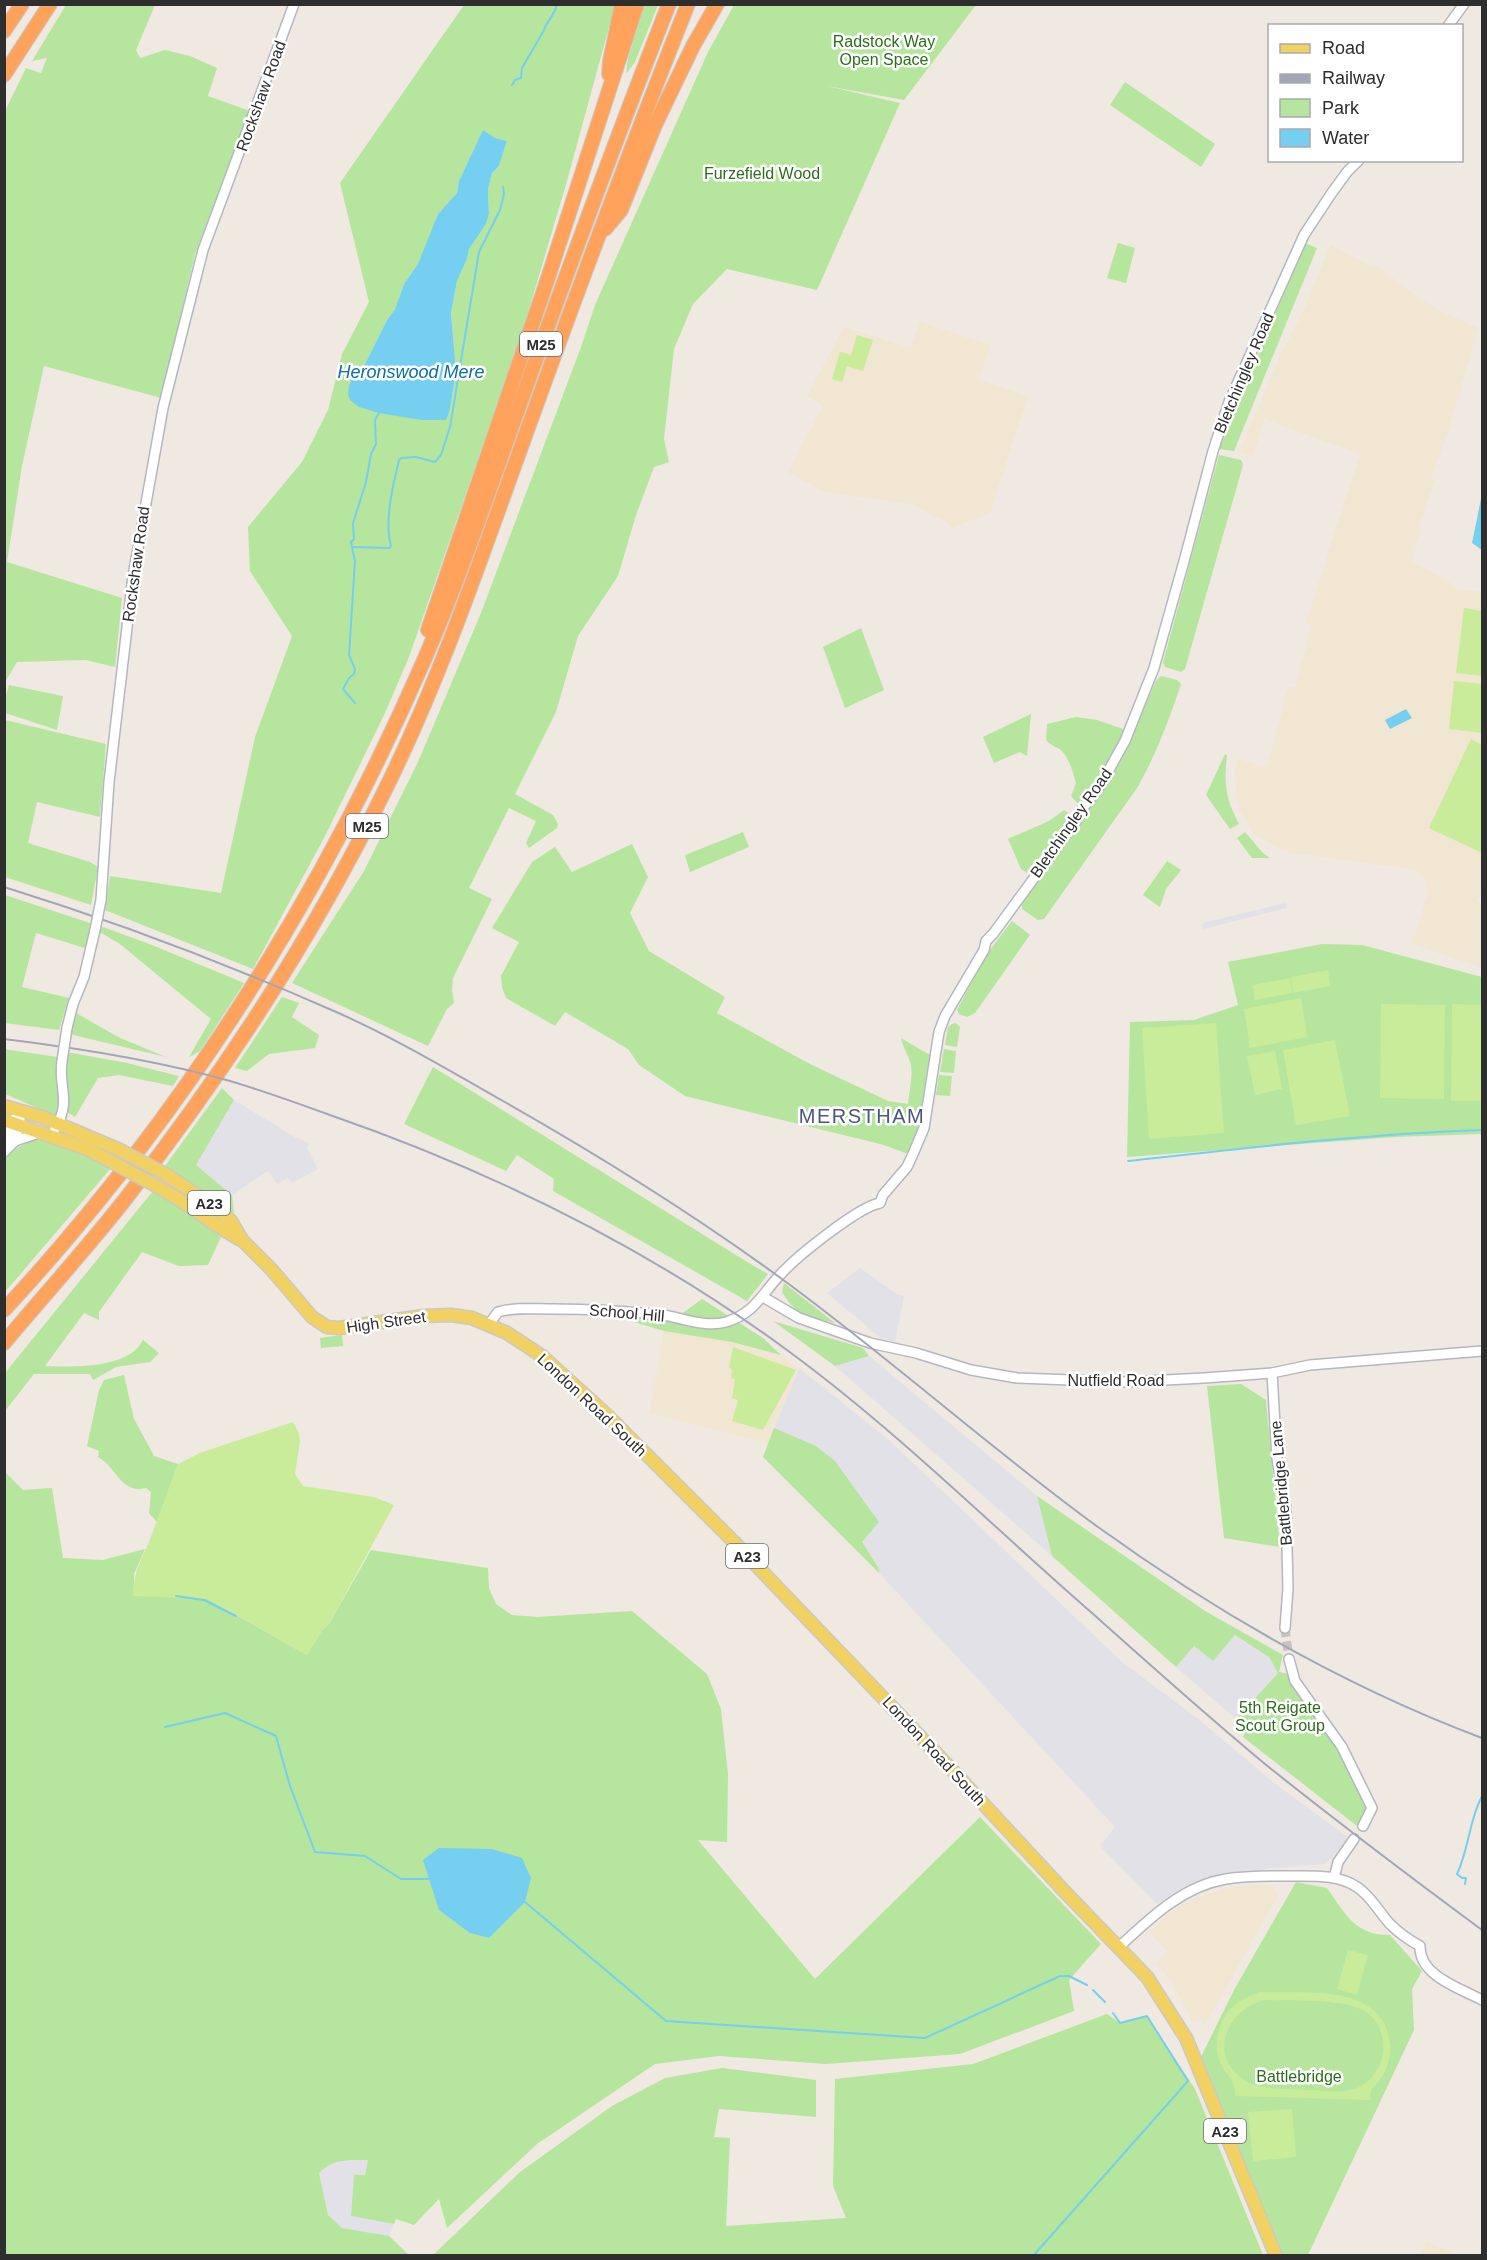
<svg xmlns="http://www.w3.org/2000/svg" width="1487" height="2260" font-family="Helvetica,sans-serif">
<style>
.industrial{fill:#e3e1e8}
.education{fill:#f0e6d1}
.green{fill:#b6e59e;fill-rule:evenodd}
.pitch{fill:#c9ec9a;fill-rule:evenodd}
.water{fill:#75cff0}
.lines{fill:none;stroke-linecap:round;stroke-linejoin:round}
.stream{stroke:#75cff0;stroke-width:2}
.tertiary-tunnel{stroke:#c8c4bd;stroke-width:9;stroke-dasharray:9 4.5;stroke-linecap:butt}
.tertiary-casing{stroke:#b4b7c1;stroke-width:12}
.primary-casing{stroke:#c9c9c9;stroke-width:15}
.motorway-casing{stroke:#c9c9c9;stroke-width:16}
.tertiary{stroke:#fff;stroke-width:9}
.primary{stroke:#f2d163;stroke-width:12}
.motorway{stroke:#ffa35c;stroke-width:14}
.rail{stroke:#a3a6b8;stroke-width:2}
.tertiary-bridge-casing{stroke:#b4b7c1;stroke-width:12;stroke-linecap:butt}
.primary-bridge-casing{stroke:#c9c9c9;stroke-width:15;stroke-linecap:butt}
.tertiary-bridge{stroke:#fff;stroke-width:9}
.primary-bridge{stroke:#f2d163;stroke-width:12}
.labels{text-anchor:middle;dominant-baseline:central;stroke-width:5;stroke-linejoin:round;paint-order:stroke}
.shield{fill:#fff;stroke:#6d6d6d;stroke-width:1.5}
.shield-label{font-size:15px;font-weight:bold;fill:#2e2e2e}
.park-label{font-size:16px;fill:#2c6e1b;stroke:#fff}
.street-label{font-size:16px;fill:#2e2e2e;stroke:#fff}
.water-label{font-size:18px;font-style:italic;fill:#0d6fa3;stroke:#fff}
.quarter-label{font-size:20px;letter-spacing:1.5px;fill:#4d5680;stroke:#fff}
</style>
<rect width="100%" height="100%" fill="#efe9e1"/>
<!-- industrial -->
<g class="industrial">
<polygon points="1286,903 1287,908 1203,929 1202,923"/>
<polygon points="234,1100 295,1137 309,1143 307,1148 318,1169 292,1183 288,1178 277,1184 268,1171 232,1195 196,1165"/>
<polygon points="860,1268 897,1294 904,1296 895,1342 882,1339 827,1293"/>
<polygon points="869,1356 1037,1496 1052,1556 835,1366"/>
<polygon points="799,1368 889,1440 1122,1662 1201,1721 1274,1783 1349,1838 1326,1864 1242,1871 1183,1887 1157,1904 1100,1846 1115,1827 879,1573 878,1567 862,1542 781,1432 774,1428"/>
<polygon points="1235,1635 1269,1657 1278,1672 1236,1719 1176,1667 1194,1646 1213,1661"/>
<polygon points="343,2160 368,2160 365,2176 354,2175 351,2216 394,2224 389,2236 342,2228 328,2215 319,2173 328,2163"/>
</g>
<!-- education -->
<g class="education">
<polygon points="1330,245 1368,265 1380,268 1403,287 1436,309 1478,328 1449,428 1431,479 1434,481 1420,524 1412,562 1443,578 1458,589 1482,592 1482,889 1477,901 1482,903 1482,968 1415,945 1413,942 1428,893 1427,884 1423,875 1413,869 1292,853 1281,850 1254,834 1243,815 1237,797 1235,772 1238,759 1267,767 1289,686 1295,688 1312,625 1306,623 1360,454 1264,419 1253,456 1239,452 1281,354 1308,301"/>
<polygon points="920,322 990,345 979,380 1028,396 990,513 951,528 949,524 913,505 823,491 788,472 823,406 807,396 844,327 911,348"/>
<polygon points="664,1331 732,1342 781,1355 799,1368 768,1443 650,1413"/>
<polygon points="1257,1884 1273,1886 1278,1895 1205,2025 1197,2021 1192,2021 1173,1984 1156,1963 1168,1951 1149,1932 1169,1913 1189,1901 1226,1888"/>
<polygon points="1426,2241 1458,2255 1420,2255"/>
</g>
<!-- green -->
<g class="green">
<polygon points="66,5 155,5 136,50 140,58 165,50 190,56 217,68 208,96 250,111 195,254 161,398 44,366 22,466 7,562 122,598 115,667 86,660 17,662 5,682 5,111 26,68 41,73 47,58 32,61"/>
<path d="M464 5H615L567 181 522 333 409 657 385 713 324 838 253 969 105 910 110 876 221 893 255 737 292 636 250 571 248 527 302 462 328 410 342 354 369 302 340 183ZM483 131 495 138 507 141 499 166 492 173 488 190 489 213 486 224 469 249 467 259 457 281 451 313 456 371 450 409 349 385 354 375 363 368 387 320 395 309 404 284 418 264 426 246 438 214 457 193 459 181Z"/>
<polygon points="645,5 658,5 635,62 626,74 628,58"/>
<polygon points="734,5 976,5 904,100 827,86 900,103 817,290 727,269 693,304 674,349 664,439 669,462 654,467 636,515 618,576 578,636 556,712 515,794 553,815 558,824 557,828 529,848 526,843 536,821 509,808 469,888 492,899 453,978 452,990 454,1003 447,1009 428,1046 292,983 364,871 418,762 481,613 581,347 595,305 708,52"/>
<polygon points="1125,82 1215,144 1201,167 1110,105"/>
<polygon points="1118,243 1135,248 1126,283 1107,278"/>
<polygon points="1305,243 1317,248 1234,451 1219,449"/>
<polygon points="1219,455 1241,460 1243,465 1185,669 1181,672 1165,667 1163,663"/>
<polygon points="861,628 884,690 845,708 823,647"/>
<path d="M1161 676 1177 680 1181 684C1169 720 1156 755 1137 788L1044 919 1038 920 1022 909V902L1097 798 1120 762 1156 681Z"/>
<polygon points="9,685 63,696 57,730 5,713 5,698"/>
<polygon points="1031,714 1027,756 1020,752 994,763 983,737"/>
<path d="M1076 717 1097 720 1126 730 1095 787 1080 806 1071 796 1076 783C1073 773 1070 760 1062 751 1056 746 1051 746 1046 740L1047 724Z"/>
<polygon points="5,720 106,744 100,817 37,802 28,843 90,862 98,867 91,905 5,877"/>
<path d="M1225 754 1227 755C1224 784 1225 798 1239 824L1230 829 1206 795Z"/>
<polygon points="1064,810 1072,816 1027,873 1021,869 1008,839 1049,821"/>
<polygon points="743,832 749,847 690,872 685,855"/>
<polygon points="1245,832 1263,853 1270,858 1252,858 1237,838"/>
<path d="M632 844 648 877 630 913 649 951 725 997 717 1013 810 1064 888 1101 908 1104C909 1092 913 1077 911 1065 909 1056 903 1048 901 1038L930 1055 917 1131 908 1154 884 1145 685 1096 639 1065 628 1049 565 1012 555 1026 506 998 502 987 501 976 519 942 492 928 532 862 555 847 572 872Z"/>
<polygon points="1167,861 1181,870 1166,889 1160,907 1143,895"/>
<polygon points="5,895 90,923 88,949 36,933 22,987 69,998 59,1030 5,1023"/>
<polygon points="1012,921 1030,935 975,1013 967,1017 959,1014 957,1010 987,954"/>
<polygon points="103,927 152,945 244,983 200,1051 189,1057 211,1019 120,944 98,931"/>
<polygon points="1322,944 1362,945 1482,977 1482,1134 1395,1137 1127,1157 1130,1022 1194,1020 1238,1005 1228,962"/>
<polygon points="282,997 299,1003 292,1017 319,1035 315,1048 269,1054 247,1071 235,1068"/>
<polygon points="76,1013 118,1037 166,1057 69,1034"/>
<polygon points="956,1023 960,1027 957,1047 945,1045 948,1027 952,1024"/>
<path d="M4 1049 57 1057C57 1077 61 1097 56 1116L5 1094Z"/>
<polygon points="944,1049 956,1051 954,1073 940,1072"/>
<path d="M67 1052 127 1063 179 1076 173 1086 119 1075 98 1078 75 1117 67 1112C72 1089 64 1074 67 1052Z"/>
<polygon points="433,1067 744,1260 768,1274 747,1301 553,1191 554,1179 517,1155 506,1171 404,1124"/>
<polygon points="939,1075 952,1076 950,1096 936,1095"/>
<polygon points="222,1088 234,1100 196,1165 232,1195 234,1213 165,1166"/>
<polygon points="38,1137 81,1153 111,1168 5,1292 5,1159 17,1148"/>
<path d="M153 1191 189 1212 221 1237 208 1265 179 1266 142 1252 99 1312V1320L84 1313 45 1366C73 1367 129 1369 143 1340L159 1353 150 1362 116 1367 93 1380 90 1374H34L5 1411V1373Z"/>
<path d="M784 1283 835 1323C807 1316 798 1318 782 1292Z"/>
<polygon points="702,1299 763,1338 781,1355 732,1342 664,1331 634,1322 637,1319 680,1315"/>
<polygon points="773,1321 863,1348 869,1356 835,1366"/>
<polygon points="342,1335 343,1346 321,1348 320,1338"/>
<path d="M124 1375 134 1419 154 1456 178 1464 157 1522 149 1513 151 1492 146 1488C120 1494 118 1468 98 1457L99 1451 87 1446 99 1390 104 1380Z"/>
<polygon points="1241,1384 1266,1400 1280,1547 1224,1538 1207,1386"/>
<polygon points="774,1428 816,1446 835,1461 879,1522 862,1542 878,1567 879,1573 763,1457"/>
<path d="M4 1471 23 1490 52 1488 63 1558 103 1560 145 1549 134 1574V1595L208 1599 307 1655 322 1630 329 1624 371 1550 488 1568 489 1588 496 1604 512 1615 537 1617 632 1611 707 1674 721 1709 728 1774 727 1842 698 1840 815 1979 980 1817 1101 1944 1069 1980 1074 2011 960 2054 826 2064 719 2056 655 2064 537 2144 447 2228 439 2199 414 2225 396 2219 394 2224 351 2216 354 2175H365L368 2160C349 2160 333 2158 319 2173L328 2215 342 2228 389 2236 409 2255H5Z"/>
<polygon points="1037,1496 1205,1611 1283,1655 1279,1672 1289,1674 1346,1758 1369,1810 1357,1826 1243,1737 1247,1729 1236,1719 1278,1673 1269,1657 1235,1635 1213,1661 1194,1646 1176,1667 1052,1556"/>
<path d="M1296 1882 1327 1888C1345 1913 1355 1936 1390 1935L1422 1971 1412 1989 1414 2030 1308 2255H1282L1201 2057 1234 1990Z"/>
<polygon points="1107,2014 1120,2023 1147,2016 1195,2089 1263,2255 433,2255 520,2172 612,2106 665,2078 722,2068 816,2080 816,2117 719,2109 714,2137 730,2138 726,2226 846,2218 833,2186 835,2079 973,2064"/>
</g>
<!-- pitch -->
<g class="pitch">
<polygon points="857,335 873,340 863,371 847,366 842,382 832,379 840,352 851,355"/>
<polygon points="1464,608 1482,611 1482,676 1456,673"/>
<polygon points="1454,681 1482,684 1482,733 1449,729"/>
<polygon points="1471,739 1482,745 1482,853 1429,828"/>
<polygon points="1328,970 1330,986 1293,993 1291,977"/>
<polygon points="1290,978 1292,993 1255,1000 1253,985"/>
<polygon points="1301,998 1307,1037 1250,1048 1244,1009"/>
<polygon points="1381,1004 1445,1005 1444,1099 1380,1098"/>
<polygon points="1452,1004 1482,1005 1482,1101 1451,1101"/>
<polygon points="1216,1023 1224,1133 1149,1139 1142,1028"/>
<polygon points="1335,1040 1350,1116 1296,1125 1283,1050"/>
<polygon points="1275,1051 1282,1089 1255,1095 1247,1056"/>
<polygon points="733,1347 796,1370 763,1430 732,1421 738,1400 732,1398 735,1379 731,1378 732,1369 729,1368"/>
<path d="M293 1422 299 1433 300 1441 295 1474 303 1486 374 1497 394 1505 329 1624 322 1630 307 1655 208 1599 133 1596C134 1566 143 1559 152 1534 161 1511 169 1487 178 1464L200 1453Z"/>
<polygon points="1348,1950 1368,1955 1357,1995 1337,1989"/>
<path d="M1259 1992C1305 1994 1384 1982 1390 2044 1392 2062 1383 2079 1371 2090L1370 2100 1235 2096C1234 2074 1227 2079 1220 2062 1213 2048 1218 2025 1227 2013 1235 2002 1247 1997 1259 1992ZM1265 2000C1292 2001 1343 1998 1365 2011 1388 2026 1389 2060 1370 2079 1360 2091 1342 2092 1328 2091 1309 2089 1265 2091 1250 2083 1207 2062 1222 2011 1265 2000Z"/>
<polygon points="1292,2109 1296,2157 1253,2161 1248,2112"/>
</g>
<!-- water -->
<g class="water">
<polygon points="483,130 495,138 507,141 499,166 492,173 488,190 489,214 486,224 469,249 467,259 457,281 451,313 456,371 450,409 446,420 421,420 379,413 359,407 350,400 348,394 349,385 354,375 363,368 387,320 395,309 404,284 418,264 438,214 457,193 459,181"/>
<polygon points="1482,494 1482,550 1472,543"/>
<polygon points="1406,709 1412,718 1390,729 1385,720"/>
<polygon points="439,1848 492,1849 522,1858 531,1878 525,1902 489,1938 470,1933 439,1910 423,1860"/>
</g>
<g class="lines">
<!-- stream -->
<g class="stream">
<path d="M512 85 515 80 521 78 522 68 543 32C546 22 555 15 557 4"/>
<path d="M353 547 389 548 391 546C384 521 393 485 399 460L401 458 416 457 435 462 441 455 450 427 479 252 500 210 504 194 503 187"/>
<polyline points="355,703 343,689 349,678 354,674 355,669 349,655 355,561 351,542 354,539 353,523 366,482 371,454 376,444 375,420 379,413"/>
<path d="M1128 1161C1246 1148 1364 1134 1482 1130"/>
<polyline points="176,1596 204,1600 236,1616"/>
<polyline points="165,1727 225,1713 276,1736 290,1786 315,1852 365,1856 401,1879 429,1879"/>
<path d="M1465 1884 1466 1878H1462L1457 1874C1469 1849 1469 1820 1482 1796"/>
<polyline points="525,1902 666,2021 925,2038 1060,1976 1069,1976 1087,1985"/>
<polyline points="1093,1990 1105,2002"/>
<polyline points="1033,2256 1188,2081 1147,2016 1120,2023 1113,2013"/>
</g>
<!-- tertiary-tunnel -->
<polyline class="tertiary-tunnel" points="1285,1628 1289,1659"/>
<!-- tertiary casing -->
<g class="tertiary-casing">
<g id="tertiary">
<polyline points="1448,26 1464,4"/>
<polyline points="101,900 109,782 133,576 163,408 203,250 294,4"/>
<polyline points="67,1028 73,1004 84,977 95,930"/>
<path d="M55 1129C72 1100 58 1089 62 1061"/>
<polyline points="15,1141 39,1133"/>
<polyline points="4,1148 9,1130 14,1119"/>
<polyline points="4,1152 15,1141 20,1119"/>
<polyline points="763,1297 799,1318 870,1343 916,1353 971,1370 1017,1378 1127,1382 1204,1378 1272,1373 1310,1365 1482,1351"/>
<path d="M489 1324 498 1312C515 1307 534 1309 553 1309 589 1309 626 1311 663 1315 683 1318 706 1328 726 1322 755 1313 761 1295 780 1275 796 1257 858 1207 880 1203L883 1195 907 1167 913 1154 924 1128 939 1032 945 1016 984 950 986 941 993 934 1078 818 1080 812 1100 786 1125 741 1154 668 1186 554 1213 451 1229 402 1304 235 1331 194 1347 172 1359 160"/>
<polyline points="1272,1373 1277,1459 1286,1509 1288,1588 1285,1628"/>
<polyline points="1289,1659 1295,1681 1342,1747 1372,1808 1363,1826"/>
<polyline points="1334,1878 1338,1862 1354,1839"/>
<path d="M1119 1947C1150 1918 1183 1886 1226 1879 1249 1875 1272 1876 1295 1876 1316 1876 1339 1875 1357 1887 1371 1896 1379 1912 1390 1924 1399 1933 1409 1940 1420 1946 1419 1976 1460 1988 1482 2000"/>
</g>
</g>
<!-- primary casing -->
<g class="primary-casing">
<g id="primary">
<polyline points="4,1106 42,1117 120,1150"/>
<polyline points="4,1120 87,1149 112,1162"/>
<polyline points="167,1175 215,1207 231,1221 242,1240 271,1269 312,1317 327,1327 339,1328 424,1316 451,1315 472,1318 507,1333 542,1356 608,1416 734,1542 953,1771 1065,1892 1147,1977 1186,2038 1276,2256"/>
<path d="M158 1187C187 1203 212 1224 241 1240"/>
</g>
</g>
<!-- motorway casing -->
<g class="motorway-casing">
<g id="motorway">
<polyline points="4,31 22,4"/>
<polyline points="609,74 610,61 622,4"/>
<polyline points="4,75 50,4"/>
<polyline points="605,229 621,210 655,125 693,46 717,4"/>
<polyline points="428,630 548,278 637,4"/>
<path d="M4 1310C182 1118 321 898 425 658 463 570 493 478 526 387 572 259 619 131 669 4"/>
<path d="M4 1343C45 1294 88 1247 127 1197 227 1069 316 932 387 786 444 670 485 546 529 425 580 284 632 144 688 4"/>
</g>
</g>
<!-- tertiary -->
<use href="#tertiary" class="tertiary"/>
<!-- primary -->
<use href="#primary" class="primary"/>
<!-- motorway -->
<use href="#motorway" class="motorway"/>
<!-- rail -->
<g class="rail">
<path d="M4 887C114 921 222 962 327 1008 388 1034 445 1068 503 1101 600 1156 695 1215 786 1282 892 1360 991 1449 1098 1527 1216 1612 1346 1687 1482 1738"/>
<path d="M4 1039C78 1048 159 1061 230 1081 264 1091 297 1103 330 1115 494 1172 652 1250 791 1353 898 1432 992 1526 1092 1613 1149 1664 1206 1715 1265 1764 1336 1821 1409 1876 1482 1930"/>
</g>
<!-- tertiary-bridge casing -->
<g class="tertiary-bridge-casing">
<g id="tertiary-bridge">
<polyline points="95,930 101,900"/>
<polyline points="62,1061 67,1028"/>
</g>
</g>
<!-- primary-bridge casing -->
<g class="primary-bridge-casing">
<g id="primary-bridge">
<polyline points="120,1150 167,1175"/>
<polyline points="112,1162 158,1187"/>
</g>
</g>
<!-- tertiary-bridge -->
<use href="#tertiary-bridge" class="tertiary-bridge"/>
<!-- primary-bridge -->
<use href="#primary-bridge" class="primary-bridge"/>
</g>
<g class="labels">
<!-- shield labels -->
<g class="shield">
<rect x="520" y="332" width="42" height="24" rx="4.5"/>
<rect x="346" y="814" width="42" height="24" rx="4.5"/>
<rect x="188" y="1191" width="42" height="24" rx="4.5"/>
<rect x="726" y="1544" width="42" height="24" rx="4.5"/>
<rect x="1204" y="2119" width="42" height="24" rx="4.5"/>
</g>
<g class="shield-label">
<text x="541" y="344">M25</text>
<text x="367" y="826">M25</text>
<text x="209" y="1203">A23</text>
<text x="747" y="1556">A23</text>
<text x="1225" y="2131">A23</text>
</g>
<!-- park labels -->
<g class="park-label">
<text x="884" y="41">Radstock Way<tspan x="884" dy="18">Open Space</tspan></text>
<text x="762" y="173">Furzefield Wood</text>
<text x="1280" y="1707">5th Reigate<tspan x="1280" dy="18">Scout Group</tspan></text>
<text x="1299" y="2076">Battlebridge</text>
</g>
<!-- street labels -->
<g class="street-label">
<text transform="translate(261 96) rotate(-70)">Rockshaw Road</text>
<text transform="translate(1244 373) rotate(-67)">Bletchingley Road</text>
<text transform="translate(136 564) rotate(-82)">Rockshaw Road</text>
<text transform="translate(1071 823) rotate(-55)">Bletchingley Road</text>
<text transform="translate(627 1313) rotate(5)">School Hill</text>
<text transform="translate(386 1322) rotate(-8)">High Street</text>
<text x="1116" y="1380">Nutfield Road</text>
<text transform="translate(592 1405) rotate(43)">London Road South</text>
<text transform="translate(1281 1483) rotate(-95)">Battlebridge Lane</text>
<text transform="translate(934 1751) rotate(47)">London Road South</text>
</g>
<!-- water labels -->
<g class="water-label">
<text x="411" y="372">Heronswood Mere</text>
</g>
<!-- quarter labels -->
<g class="quarter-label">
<text x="862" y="1116">MERSTHAM</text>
</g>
</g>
<!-- border -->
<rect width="1487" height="2260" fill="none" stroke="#2e2e2e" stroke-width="12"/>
<!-- legend -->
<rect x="1268" y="24" width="195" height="138" fill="#ffffff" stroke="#ababab" stroke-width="1.5"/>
<rect x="1280" y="44" width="30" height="9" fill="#f2d163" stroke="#ababab" stroke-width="1.5"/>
<text x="1322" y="54" font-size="18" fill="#2e2e2e">Road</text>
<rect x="1280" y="74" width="30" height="9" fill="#a3a6b8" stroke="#ababab" stroke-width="1.5"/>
<text x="1322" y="84" font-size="18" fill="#2e2e2e">Railway</text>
<rect x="1280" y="99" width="30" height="18" fill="#b6e59e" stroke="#ababab" stroke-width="1.5"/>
<text x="1322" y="114" font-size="18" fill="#2e2e2e">Park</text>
<rect x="1280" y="129" width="30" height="18" fill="#75cff0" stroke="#ababab" stroke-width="1.5"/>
<text x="1322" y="144" font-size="18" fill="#2e2e2e">Water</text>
</svg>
